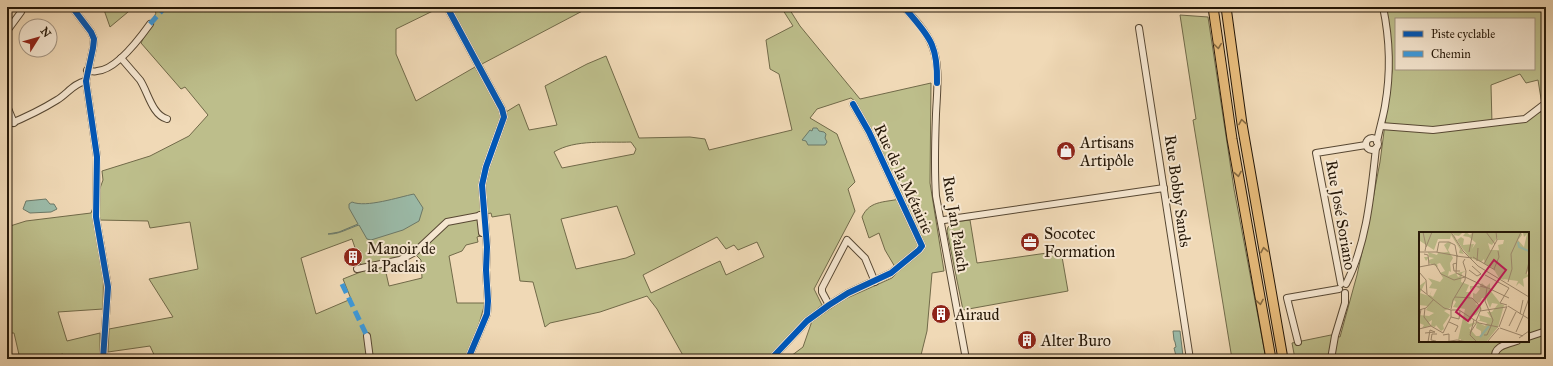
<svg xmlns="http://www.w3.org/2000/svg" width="1553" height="366" font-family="'IM FELL Great Primer',serif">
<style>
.green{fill:#bdbe8b;stroke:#716a49;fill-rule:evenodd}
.water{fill:#9bbba9;stroke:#6c7968}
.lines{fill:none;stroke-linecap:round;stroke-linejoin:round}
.minor-casing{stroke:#584833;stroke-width:8}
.highway-casing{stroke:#251707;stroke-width:11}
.minor{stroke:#f5e6d0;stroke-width:6}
.highway{stroke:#e8bc7b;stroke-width:9}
.quiet{stroke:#3c9add;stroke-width:5;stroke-dasharray:10 5;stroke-linecap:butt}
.cycleway-casing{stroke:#f5e6d0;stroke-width:8}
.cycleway{stroke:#0057b8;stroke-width:6}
.oneway{stroke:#866a41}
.labels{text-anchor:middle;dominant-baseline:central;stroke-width:4;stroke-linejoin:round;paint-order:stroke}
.poi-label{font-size:16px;fill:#251707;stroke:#f5e6d0;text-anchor:start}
.street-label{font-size:16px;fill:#251707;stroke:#f5e6d0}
.inset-river{fill:none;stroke:#9bbba9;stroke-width:2}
.inset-road{fill:none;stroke:#9f8b70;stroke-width:1}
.view{fill:#c2185b;fill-opacity:0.15;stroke:#c2185b;stroke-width:2}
.inset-edge{fill:none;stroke:#251707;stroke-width:2}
</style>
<rect width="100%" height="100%" fill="#f0d9b6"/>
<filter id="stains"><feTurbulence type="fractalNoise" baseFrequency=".005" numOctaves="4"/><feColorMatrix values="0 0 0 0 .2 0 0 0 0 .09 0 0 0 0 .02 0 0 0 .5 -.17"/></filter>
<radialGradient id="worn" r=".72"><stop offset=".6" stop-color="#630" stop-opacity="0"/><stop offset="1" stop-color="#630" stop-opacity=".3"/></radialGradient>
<!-- green -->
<g class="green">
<polygon points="103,7 134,7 110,27"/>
<path d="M152 7H441L396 29V54L416 101 475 67 500 110 506 112 519 104 529 130 557 125 545 86 587 64 606 56 639 138 690 137 705 139 709 150 792 130 779 74 770 69 766 40 793 26 781 7H788L800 26 860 99 931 83 930 183 944 271 932 273 927 331 920 359H787L803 347 812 321 845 299 892 278 898 272 885 250 879 233 869 238 862 217C870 199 887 203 903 198L856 102 851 98 817 109 810 118 837 134 855 182 848 189 855 211 814 289 822 305 802 322 767 359H685L657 309 647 296 600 312 550 323 545 327 533 282 520 281 510 214 492 217 491 213 481 215 483 235 477 237 478 242 466 245 462 251 449 256 457 303H485L479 324 465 359H156L150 346 108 352 109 329 173 317 149 279 198 269 190 222 150 228 148 221 99 220 104 244 103 309 58 312 67 341 100 333V359H64L63 354 37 359H20L14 333H7V227L26 221 91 213 103 180 102 171 150 156 189 136 208 115 185 87 181 89 141 43 156 13ZM631 142 636 149 634 154 562 168 554 152C575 139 607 143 631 142ZM617 206 635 254 626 258 576 269 561 219ZM717 237 726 249 734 245 738 250 757 242 764 257 726 275 720 261 651 293 643 275ZM352 239 363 271 343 279 351 299 316 314 301 258ZM413 252 421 260 422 278 389 286 384 264Z"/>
<polygon points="450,7 590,7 480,65"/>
<path d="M1386 7H1546V359H1295L1292 343 1331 335 1340 337 1357 275 1369 220 1380 162 1392 71ZM1396 19H1534V69H1396ZM1520 74 1526 83 1538 80 1543 111 1531 116 1492 124 1491 85ZM1420 233H1528V341H1420Z"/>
<polygon points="1180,15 1208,17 1234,189 1266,359 1232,359 1193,120 1196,119"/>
<polygon points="970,220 977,263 1061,251 1068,291 963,310 947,231 948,227 954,222"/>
</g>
<!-- water -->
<g class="water">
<polygon points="813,128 817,128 819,131 824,132 826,134 825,138 827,142 825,145 808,145 806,141 802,140 810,130 812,131"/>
<path d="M414 194 423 208 419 221 403 230 371 240 367 239 359 225C349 228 338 235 328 234L339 232 358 224 349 208V204L352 202C366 208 399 197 414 194Z"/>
<polygon points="46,199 50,204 54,204 57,209 51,212 30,213 23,209 26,201"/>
<polygon points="1173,331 1180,331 1183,356 1178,357 1176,356 1174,348 1176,347 1175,342 1174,340"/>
</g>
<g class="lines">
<!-- minor casing -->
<g class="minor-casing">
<g id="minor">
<polyline points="72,7 91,32 94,39 93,48 86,81 97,157 96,217 108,287 103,359"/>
<polyline points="447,7 502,109 504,117 486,167 482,185 487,247 486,270 488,301 487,314 468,359"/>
<path d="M904 7C913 18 924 28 930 41 941 63 937 90 936 114 935 141 934 169 936 196L966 359"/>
<polyline points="1139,28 1190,359"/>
<polyline points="7,31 21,12"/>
<path d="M121 58C127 65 134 73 140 80 148 92 152 115 167 119"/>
<path d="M87 70C90 71 94 72 97 71 116 70 140 38 150 24"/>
<polyline points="7,106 14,123"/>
<path d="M7 125C24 118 41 110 57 100 67 94 74 83 86 81"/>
<polyline points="1381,126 1433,130 1516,120 1525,119 1546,103"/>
<circle cx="1372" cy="144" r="6"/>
<path d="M1377 142C1379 130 1383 118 1385 106 1391 72 1390 40 1383 7"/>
<polyline points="480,215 482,233"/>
<polyline points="941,221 944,220 1164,188"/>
<polyline points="357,269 400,260 415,252 447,222 484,215"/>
<polyline points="1341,284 1316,153 1366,145"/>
<path d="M1346 284C1367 243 1371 193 1376 148"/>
<polyline points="829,305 822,292 822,288 847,240 865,258 875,282"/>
<polyline points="367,336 370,359"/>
<polyline points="1528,337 1546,331"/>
<polyline points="1298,342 1287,298 1339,289"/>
<polyline points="771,359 807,321 829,305 848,293 891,273 919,250 922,246 869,132 853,104"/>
<polyline points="1331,359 1335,336 1345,303 1345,293"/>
<path d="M1495 359C1493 346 1507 344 1517 341"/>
</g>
</g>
<!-- highway casing -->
<g class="highway-casing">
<g id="highway">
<polyline points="1213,7 1232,139 1271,359"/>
<polyline points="1226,7 1242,124 1283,359"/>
</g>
</g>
<!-- minor -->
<use href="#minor" class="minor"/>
<!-- highway -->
<use href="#highway" class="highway"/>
<!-- quiet -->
<g class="quiet">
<polyline points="150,24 165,7"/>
<polyline points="342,284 367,336"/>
</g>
<!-- cycleway casing -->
<g class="cycleway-casing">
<g id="cycleway">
<polyline points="72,7 91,32 94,39 93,48 86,81 97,157 96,217 108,287 103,359"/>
<polyline points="447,7 502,109 504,117 486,167 482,185 487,247 486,270 488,301 487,314 468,359"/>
<path d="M904 7C928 36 938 42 937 83"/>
<polyline points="771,359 807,321 829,305 848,293 891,273 919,250 922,246 869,132 853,104"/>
</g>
</g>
<!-- cycleway -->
<use href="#cycleway" class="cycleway"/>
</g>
<!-- one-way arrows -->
<defs><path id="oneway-chevron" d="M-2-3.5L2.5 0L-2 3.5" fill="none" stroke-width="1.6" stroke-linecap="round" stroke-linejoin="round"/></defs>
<g class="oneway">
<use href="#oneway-chevron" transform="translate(1218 46) rotate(83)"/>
<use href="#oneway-chevron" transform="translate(1242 122) rotate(-99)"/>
<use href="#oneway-chevron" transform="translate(1238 174) rotate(80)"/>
<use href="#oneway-chevron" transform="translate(1264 250) rotate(-100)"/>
<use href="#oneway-chevron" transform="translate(1260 302) rotate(80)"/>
</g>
<!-- icons -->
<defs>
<g id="shop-disc" transform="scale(1)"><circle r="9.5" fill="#8f2418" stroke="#f5e6d0"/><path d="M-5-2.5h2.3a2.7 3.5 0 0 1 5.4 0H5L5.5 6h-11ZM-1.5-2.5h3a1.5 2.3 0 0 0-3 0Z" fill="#fff"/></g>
<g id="office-disc" transform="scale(1)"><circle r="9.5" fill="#8f2418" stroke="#f5e6d0"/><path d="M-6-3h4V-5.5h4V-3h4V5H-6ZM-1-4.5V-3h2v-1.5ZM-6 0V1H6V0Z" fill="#fff"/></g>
<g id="building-disc" transform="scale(1)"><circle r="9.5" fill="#8f2418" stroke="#f5e6d0"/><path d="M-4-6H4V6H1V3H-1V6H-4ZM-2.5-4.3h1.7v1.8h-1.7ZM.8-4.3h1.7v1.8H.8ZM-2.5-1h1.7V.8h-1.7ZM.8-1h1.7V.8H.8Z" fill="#fff"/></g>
</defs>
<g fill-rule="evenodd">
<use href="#shop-disc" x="1066" y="151"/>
<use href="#office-disc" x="1030" y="242"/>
<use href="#building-disc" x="353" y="257"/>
<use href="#building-disc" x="941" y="314"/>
<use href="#building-disc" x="1027" y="340"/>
</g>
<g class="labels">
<!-- poi labels -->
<g class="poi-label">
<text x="1080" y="142">Artisans<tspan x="1080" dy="18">Artipôle</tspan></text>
<text x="1044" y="233">Socotec<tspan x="1044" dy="18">Formation</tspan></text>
<text x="367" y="248">Manoir de<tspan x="367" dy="18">la Paclais</tspan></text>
<text x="955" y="314">Airaud</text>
<text x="1041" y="340">Alter Buro</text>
</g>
<!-- street labels -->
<g class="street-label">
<text transform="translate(904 179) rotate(65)">Rue de la Métairie</text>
<text transform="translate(1178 191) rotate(82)">Rue Bobby Sands</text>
<text transform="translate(1341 215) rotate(80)">Rue José Soriano</text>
<text transform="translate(956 224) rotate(81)">Rue Jan Palach</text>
</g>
</g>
<!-- overview -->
<g transform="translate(1419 232)">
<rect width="110" height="110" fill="#f0d9b6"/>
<path d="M0 0H32L45 22 40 21 41 17 32 3 31 7H19L15 18 1 9ZM33 0H44L40 4 34 3 38 8 42 5 45 7 44 13 55 12 53 17 57 11 50 5 44 4 47 0 51 3 54 0H102L103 3 99 8 105 15 108 2 105 5 104 1 110 0V38L107 41 110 44 104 47 105 55 100 51 97 54 99 49 84 47 87 49 80 46 74 36 66 32 65 27 62 30 52 26 54 29 43 16ZM79 5 78 8H85L84 12 79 13 80 18H71L69 11 73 13ZM29 10 32 11 29 18 34 26 31 31 32 40 30 39 29 44 37 41 39 45 41 44 38 41 47 39 43 41 42 50 50 53 47 60H52L51 66H54V61L57 62 61 57 56 54 51 58V54H61L63 51 67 55 71 51V58L82 72 80 80 82 72 85 73 79 95 67 110H42V107L39 108 46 77 34 75 37 70 35 68 31 76 25 79 31 83 24 93 25 97 22 99 17 93 16 95 12 94 13 88 10 90 11 94 3 96 5 93 0 91V83L10 84 15 81 7 78 9 74 0 73V54L7 49 1 61 10 64 13 58 11 63 14 65 18 57 10 56 13 51 9 46 21 50 24 46 21 41 26 39 21 31 18 32 19 35 10 31V28L15 26 10 25 7 29 5 25H10L9 20 18 23 19 21 29 20 25 13ZM63 66H67L71 76 73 71 79 72 73 80H68L72 86 60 83 61 88H58L68 91 66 94 58 90 57 96 62 99V104H57L50 96 58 90 50 92 47 89 50 87 52 89V84L57 83 62 77V74L56 72 61 70Z" fill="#bdbe8b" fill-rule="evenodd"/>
<path class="inset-river" d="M99 10 100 15 110 19M61 105 70 94"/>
<path class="inset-road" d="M4 0 7 14 6 19M32 0 44 19 59 34 110 65M67 0 76 12M7 15 13 0M0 20H17L39 24M18 20 20 10H30L36 13 38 24M50 20 54 0M5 22 9 23 10 33M37 24 53 26M38 24 37 41 46 45M54 25 76 38M58 29 59 16M38 31 34 32 35 39H41M65 32 78 8 77 0M0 35 16 32 22 42 35 48 46 45M75 37 80 25 79 19M50 38 58 44 62 42 53 34M0 40 7 48 8 62M107 42 110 30M66 43 90 56 81 71 88 73M46 45 90 66M89 50 93 37 92 22 102 0M61 54 68 56 66 69 74 88 72 94M0 56 25 76 32 78M36 65 53 66 59 72 62 77 57 89M89 74 110 87M6 76 5 85 12 94M32 77 34 68 46 48 47 39 44 30 46 27M0 78 7 76 15 67M32 78H40L60 91 79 95M61 79 87 75M101 82 104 68M104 83 110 66M32 85 40 87 41 79M55 88 51 103 58 110M0 89 2 77M30 90 39 94 36 100M90 94 97 80M80 95 88 74M81 96 104 104M0 97 12 94 24 101M97 100 104 84M6 101 16 100 11 98M24 101 32 85V78M51 101 58 90M24 103 30 102V110M65 103H68L72 94M100 106 110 99M17 109 12 108 13 102H18M9 110 11 98M25 110 38 108 48 110M68 110 80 96"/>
<path class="view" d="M75 28 87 38 49 89 37 80Z"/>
<rect width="110" height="110" class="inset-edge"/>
</g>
<!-- margin -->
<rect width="1553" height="366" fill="none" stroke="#f0d9b6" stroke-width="24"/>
<rect x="8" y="8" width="1537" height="350" fill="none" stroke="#251707" stroke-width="2"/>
<rect x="12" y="12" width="1529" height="342" fill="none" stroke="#251707"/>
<!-- legend -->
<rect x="1395" y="18" width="140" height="52" fill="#f5e6d0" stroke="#a29380"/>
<rect x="1403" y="31" width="20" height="6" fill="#0057b8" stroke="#a29380"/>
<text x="1431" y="38" font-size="12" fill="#251707">Piste cyclable</text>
<rect x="1403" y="51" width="20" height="6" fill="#3c9add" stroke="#a29380"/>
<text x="1431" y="58" font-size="12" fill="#251707">Chemin</text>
<!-- north arrow -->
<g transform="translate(38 38) rotate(53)"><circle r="19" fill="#f5e6d0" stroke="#a29380"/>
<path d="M0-3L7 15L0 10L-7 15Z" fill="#8f2418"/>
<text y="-6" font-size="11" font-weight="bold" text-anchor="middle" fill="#251707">N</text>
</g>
<rect width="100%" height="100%" filter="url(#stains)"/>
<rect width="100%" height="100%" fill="url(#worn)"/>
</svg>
